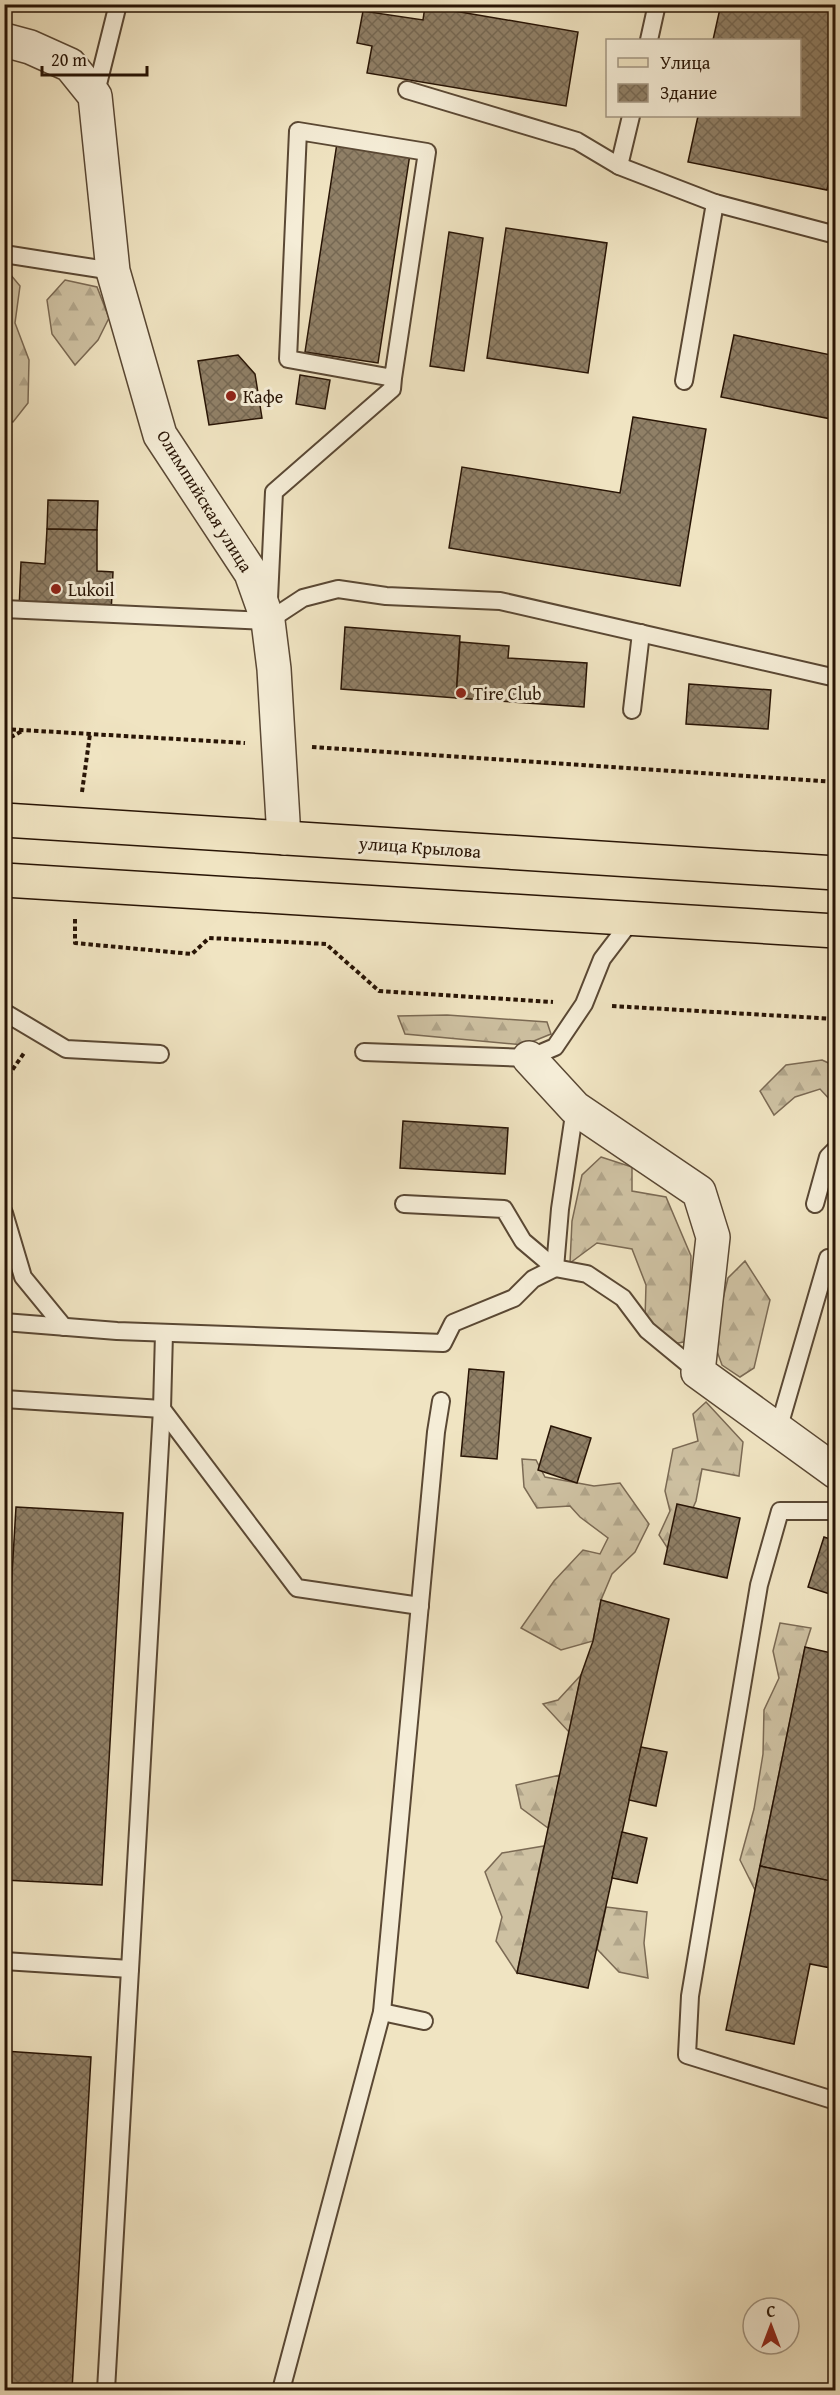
<svg xmlns="http://www.w3.org/2000/svg" width="840" height="2395" font-family="'Gentium Book Plus',serif">
<style>
.forest{fill:url(#forest-firs);stroke:#7b6a54;stroke-width:1.5}
.building{fill:url(#building-cross-hatch);stroke:#281405;stroke-width:1.5}
.lines{fill:none;stroke-linecap:round;stroke-linejoin:round}
.lane-casing{stroke:#5a4834;stroke-width:20}
.street-casing{stroke:#5a4834;stroke-width:36}
.primary-casing{stroke:#281405;stroke-width:36}
.path{stroke:#281405;stroke-width:4;stroke-dasharray:4.5 3;stroke-linecap:butt}
.lane{stroke:#f5edd7;stroke-width:16}
.street{stroke:#f5edd7;stroke-width:33}
.primary{stroke:#f0e4c2;stroke-width:33}
.poi-dot{fill:#8f2418;stroke:#f5edd7;stroke-width:2}
.labels{text-anchor:middle;dominant-baseline:central;stroke-width:6;stroke-linejoin:round;paint-order:stroke}
.poi-label{font-size:18px;fill:#281405;stroke:#f5edd7;text-anchor:start}
.street-label{font-size:18px;fill:#281405;stroke:#f5edd7}
</style>
<defs>
<pattern id="forest-firs" width="22" height="20" patternUnits="userSpaceOnUse" patternTransform="scale(1.5)"><rect width="22" height="20" fill="#cec1a2"/><path d="M5 1l3.5 6h-7zM16 11l3.5 6h-7z" fill="#b1a58a"/></pattern>
<pattern id="building-cross-hatch" width="8" height="8" patternUnits="userSpaceOnUse" patternTransform="scale(1.5)"><rect width="8" height="8" fill="#908067"/><path d="M0 0l8 8M0 8l8-8" fill="none" stroke="#766853"/></pattern>
</defs>
<rect width="100%" height="100%" fill="#f0e4c2"/>
<filter id="stains"><feTurbulence type="fractalNoise" baseFrequency=".00333" numOctaves="4"/><feColorMatrix values="0 0 0 0 .2 0 0 0 0 .09 0 0 0 0 .02 0 0 0 .5 -.17"/></filter>
<radialGradient id="worn" r=".72"><stop offset=".6" stop-color="#630" stop-opacity="0"/><stop offset="1" stop-color="#630" stop-opacity=".3"/></radialGradient>
<!-- forest -->
<g class="forest">
<polygon points="5,268 20,286 15,323 29,360 28,403 13,422 5,421 5,407 8,403 4,373"/>
<polygon points="65,280 97,287 109,318 98,340 75,365 52,334 47,300"/>
<polygon points="447,1015 547,1022 551,1034 524,1045 405,1034 398,1016"/>
<polygon points="822,1060 835,1066 835,1105 820,1089 795,1097 774,1115 760,1091 786,1065"/>
<polygon points="601,1157 632,1167 632,1191 666,1197 691,1256 689,1341 667,1345 645,1319 646,1285 632,1249 597,1243 570,1263 572,1221 582,1175"/>
<polygon points="745,1261 770,1300 754,1368 740,1377 722,1365 713,1340 728,1278"/>
<polygon points="706,1402 743,1442 739,1476 702,1469 696,1501 672,1555 659,1535 670,1511 665,1491 673,1449 698,1441 693,1414"/>
<polygon points="522,1459 536,1460 545,1477 594,1486 620,1483 649,1524 635,1552 612,1574 601,1600 593,1641 561,1650 521,1628 554,1581 583,1550 600,1554 608,1538 580,1517 570,1506 537,1508 524,1487"/>
<polygon points="780,1623 811,1628 805,1647 755,1890 740,1860 754,1809 763,1754 764,1710 779,1678 773,1651"/>
<polygon points="581,1675 569,1732 543,1704 558,1700"/>
<polygon points="560,1775 548,1828 521,1808 516,1785"/>
<polygon points="544,1846 517,1973 496,1941 502,1917 485,1872 502,1853"/>
<polygon points="606,1907 647,1912 644,1943 648,1978 619,1972 597,1949"/>
</g>
<!-- building -->
<g class="building">
<polygon points="721,4 836,4 836,150 827,190 688,162 698,116 800,116 800,40 713,40"/>
<polygon points="425,6 578,32 566,106 367,73 372,46 357,43 363,11 423,20"/>
<polygon points="337,143 410,154 378,363 305,352"/>
<polygon points="506,228 607,243 588,373 487,358"/>
<polygon points="449,232 483,238 464,371 430,366"/>
<polygon points="734,335 836,356 836,420 721,397"/>
<polygon points="238,355 255,374 262,418 209,425 198,361"/>
<polygon points="300,375 330,380 325,409 296,404"/>
<polygon points="633,417 706,429 680,586 449,548 462,467 620,493"/>
<polygon points="48,500 98,501 97,530 47,529"/>
<polygon points="47,529 97,530 97,571 113,572 111,614 19,610 21,562 45,564"/>
<polygon points="345,627 460,636 456,698 341,689"/>
<polygon points="460,642 509,646 508,658 587,663 584,707 456,698"/>
<polygon points="689,684 771,690 768,729 686,724"/>
<polygon points="403,1121 508,1128 505,1174 400,1168"/>
<polygon points="469,1369 504,1372 497,1459 461,1456"/>
<polygon points="551,1426 591,1438 577,1483 538,1470"/>
<polygon points="677,1504 740,1518 727,1578 664,1564"/>
<polygon points="16,1507 123,1513 102,1885 4,1880 4,1709"/>
<polygon points="824,1537 836,1541 836,1596 808,1587"/>
<polygon points="601,1600 669,1619 588,1988 517,1973 581,1675 593,1641"/>
<polygon points="805,1647 836,1654 836,1866 832,1882 760,1866"/>
<polygon points="641,1747 667,1752 656,1806 629,1800"/>
<polygon points="622,1832 647,1838 637,1883 612,1878"/>
<polygon points="760,1866 836,1882 836,1969 810,1964 794,2044 726,2030"/>
<polygon points="4,2051 91,2057 72,2390 4,2390"/>
</g>
<g class="lines">
<!-- lane casing -->
<g class="lane-casing">
<g id="lane">
<polyline points="649,40 657,4"/>
<polyline points="407,90 577,141 619,166 631,116"/>
<polyline points="95,96 118,4"/>
<polyline points="619,166 715,203 836,235"/>
<polyline points="4,254 113,271"/>
<polyline points="684,381 715,203"/>
<polyline points="269,599 274,492 392,389 393,378 427,152 298,131 288,359 393,378"/>
<polyline points="4,609 268,621 303,598 338,589 386,596 500,601 836,678"/>
<polyline points="632,710 641,633"/>
<polyline points="4,1012 66,1049 160,1054"/>
<polyline points="364,1052 529,1058 555,1047 584,1004 602,959 634,917"/>
<polyline points="404,1204 504,1209 523,1241 555,1268 587,1274 623,1298 647,1330 698,1372"/>
<polyline points="815,1204 828,1157 836,1149"/>
<polyline points="4,1213 23,1277 64,1327"/>
<polyline points="555,1268 560,1209 575,1108"/>
<polyline points="4,1322 117,1331 443,1343 453,1323 514,1298 533,1279 555,1268"/>
<polyline points="4,1399 162,1409 297,1588 420,1606"/>
<polyline points="778,1430 828,1258"/>
<polyline points="836,1511 780,1511 759,1585 690,1996 687,2055 836,2101"/>
<polyline points="4,1961 130,1969"/>
<polyline points="382,2012 424,2021"/>
<polyline points="106,2390 162,1409 164,1333"/>
<polyline points="281,2390 382,2012 436,1432 441,1401"/>
</g>
</g>
<!-- street casing -->
<g class="street-casing">
<g id="street">
<polyline points="4,40 30,47 70,65 95,96 113,271 160,435 251,573 268,621 274,669 284,838"/>
<polyline points="529,1058 575,1108 699,1192 713,1237 698,1372 836,1472"/>
</g>
</g>
<!-- primary casing -->
<g class="primary-casing">
<g id="primary">
<polyline points="4,820 836,873"/>
<polyline points="4,880 836,931"/>
</g>
</g>
<!-- path -->
<g class="path">
<polyline points="4,729 245,743"/>
<polyline points="4,741 22,731"/>
<polyline points="312,747 836,782"/>
<polyline points="82,792 90,734"/>
<polyline points="75,919 75,943 192,954 209,938 326,944 379,991 553,1002"/>
<polyline points="612,1006 836,1019"/>
<polyline points="4,1082 24,1053"/>
</g>
<!-- lane -->
<use href="#lane" class="lane"/>
<!-- street -->
<use href="#street" class="street"/>
<!-- primary -->
<use href="#primary" class="primary"/>
</g>
<!-- markers -->
<g class="poi-dot">
<circle cx="231" cy="396" r="6"/>
<circle cx="56" cy="589" r="6"/>
<circle cx="461" cy="693" r="6"/>
</g>
<g class="labels">
<!-- poi labels -->
<g class="poi-label">
<text x="243" y="396">Кафе</text>
<text x="68" y="589">Lukoil</text>
<text x="473" y="693">Tire Club</text>
</g>
<!-- street labels -->
<g class="street-label">
<text transform="translate(205 501) rotate(58)">Олимпийская улица</text>
<text transform="translate(420 847) rotate(4)">улица Крылова</text>
</g>
</g>
<!-- margin -->
<rect width="840" height="2395" fill="none" stroke="#f0e4c2" stroke-width="24"/>
<rect x="6" y="6" width="828" height="2383" fill="none" stroke="#281405" stroke-width="3"/>
<rect x="12" y="12" width="816" height="2371" fill="none" stroke="#281405" stroke-width="1.5"/>
<!-- legend -->
<rect x="606" y="39" width="195" height="78" fill="#f5edd7" stroke="#a39683" stroke-width="1.5"/>
<rect x="618" y="58" width="30" height="9" fill="#f0e4c2" stroke="#a39683" stroke-width="1.5"/>
<text x="660" y="69" font-size="18" fill="#281405">Улица</text>
<rect x="618" y="84" width="30" height="18" fill="url(#building-cross-hatch)" stroke="#a39683" stroke-width="1.5"/>
<text x="660" y="99" font-size="18" fill="#281405">Здание</text>
<!-- north arrow -->
<g transform="translate(771 2326)"><circle r="28" fill="#f5edd7" stroke="#a39683" stroke-width="1.5"/>
<path d="M0-4.5L10 22L0 15L-10 22Z" fill="#8f2418"/>
<text y="-9" font-size="16" font-weight="bold" text-anchor="middle" fill="#281405">С</text>
</g>
<!-- scale -->
<path d="M42 66v9h105v-9" fill="none" stroke="#281405" stroke-width="3"/>
<text x="51" y="66" font-size="18" fill="#281405" stroke="#f5edd7" stroke-width="4.5" paint-order="stroke">20 m</text>
<rect width="100%" height="100%" filter="url(#stains)"/>
<rect width="100%" height="100%" fill="url(#worn)"/>
</svg>
